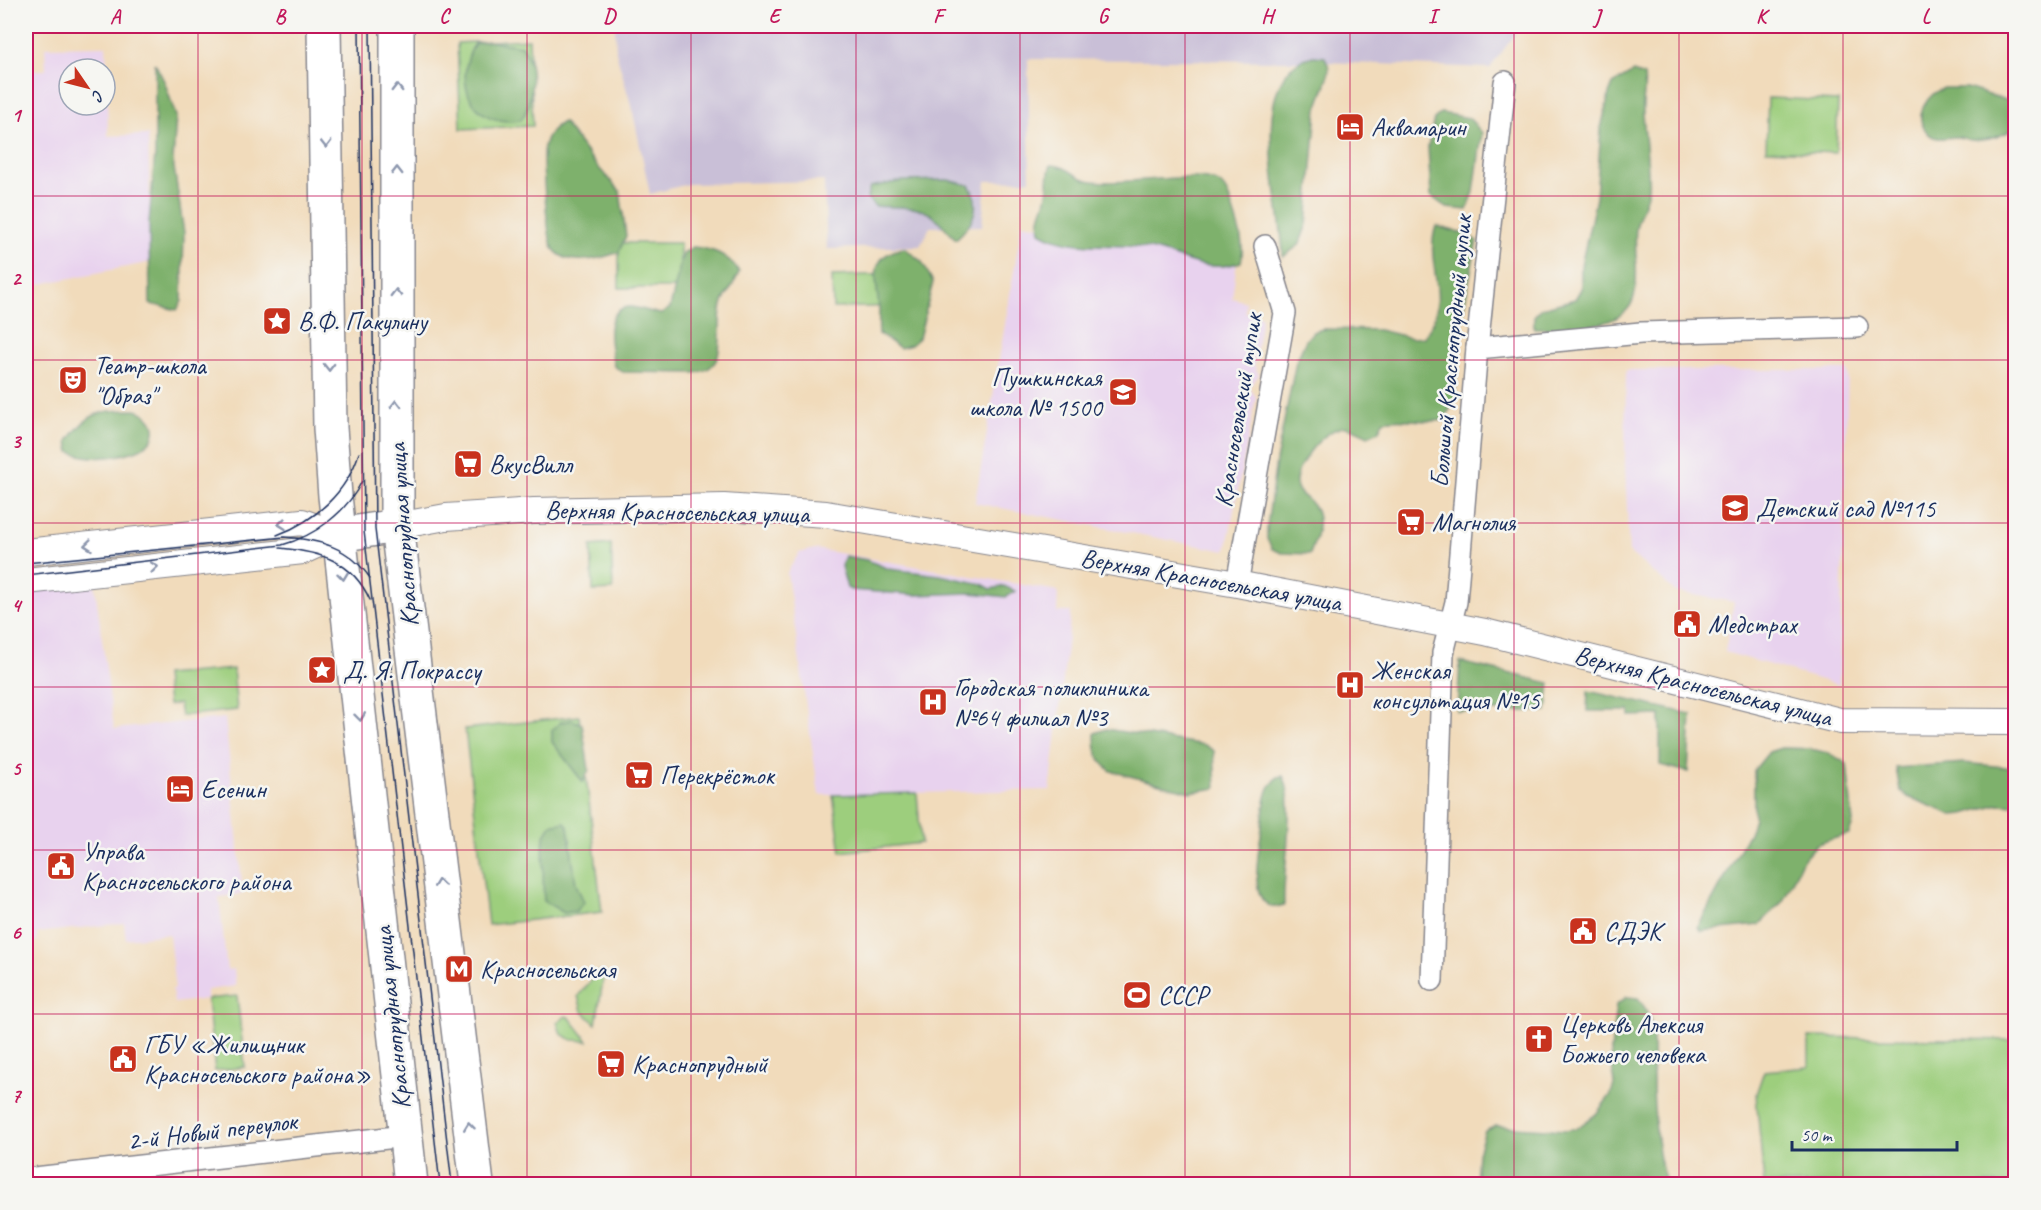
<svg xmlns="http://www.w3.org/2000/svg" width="2041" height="1210" font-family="Caveat,sans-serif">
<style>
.built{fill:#e8d2ee;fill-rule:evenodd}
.industrial{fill:#c9bfd7}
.green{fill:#9dce7d;stroke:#5c7e6e;stroke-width:1.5}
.forest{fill:#7eb16c;stroke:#4c7065;stroke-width:1.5}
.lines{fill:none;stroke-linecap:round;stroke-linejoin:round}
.minor-casing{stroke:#86858c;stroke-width:24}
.tertiary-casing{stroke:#86858c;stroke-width:28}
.primary-casing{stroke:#86858c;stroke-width:36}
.minor{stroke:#fff;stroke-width:21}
.tertiary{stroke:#fff;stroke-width:26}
.primary{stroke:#fff;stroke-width:33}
.tram{stroke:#1b2f5e;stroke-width:1.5}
.oneway{stroke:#8d97ae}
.grid{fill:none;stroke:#c2185b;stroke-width:1.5;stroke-opacity:0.55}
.labels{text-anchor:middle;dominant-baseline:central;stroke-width:5;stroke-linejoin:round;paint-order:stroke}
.poi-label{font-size:26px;fill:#1b2f5e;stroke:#f6f6f2;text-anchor:start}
.street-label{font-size:26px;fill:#1b2f5e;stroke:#f6f6f2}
.neatline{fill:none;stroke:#c2185b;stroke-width:2}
.grid-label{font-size:20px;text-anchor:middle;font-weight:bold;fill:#c2185b}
</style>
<rect width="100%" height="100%" fill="#f6f6f2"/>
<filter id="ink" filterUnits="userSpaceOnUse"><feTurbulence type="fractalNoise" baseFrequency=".0167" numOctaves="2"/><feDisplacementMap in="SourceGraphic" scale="12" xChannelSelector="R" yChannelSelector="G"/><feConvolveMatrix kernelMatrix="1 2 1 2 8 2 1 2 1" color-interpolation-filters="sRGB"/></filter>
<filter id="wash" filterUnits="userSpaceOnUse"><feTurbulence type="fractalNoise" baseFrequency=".008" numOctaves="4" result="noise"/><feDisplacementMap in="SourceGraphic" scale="24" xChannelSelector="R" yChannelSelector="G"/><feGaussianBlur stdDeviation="1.35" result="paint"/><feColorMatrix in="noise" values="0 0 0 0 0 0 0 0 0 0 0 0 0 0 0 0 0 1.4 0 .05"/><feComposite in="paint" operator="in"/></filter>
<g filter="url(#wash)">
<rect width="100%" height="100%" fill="#f1dbbb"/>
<!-- built -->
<g class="built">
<path d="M106 46 108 136 148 135 151 262 26 287V71L46 70 45 47ZM69 69H105V105H69Z"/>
<polygon points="1022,223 1237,261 1232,298 1246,302 1245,312 1262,317 1254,365 1259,375 1249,387 1256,397 1226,551 975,503"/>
<polygon points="1626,370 1848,370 1839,685 1725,652 1734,602 1676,592 1629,552 1625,464"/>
<polygon points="815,549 1058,591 1057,612 1071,612 1050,790 819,795 787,573 799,553"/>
<polygon points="94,579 114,729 225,718 243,894 219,897 227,970 234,969 236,986 207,990 207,999 174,1003 172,989 175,989 169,934 126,939 124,923 37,933 37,941 26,942 26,587"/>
</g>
<!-- industrial -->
<polygon class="industrial" points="615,26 1521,26 1490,68 1295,61 1028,59 1030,180 986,181 982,226 930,227 920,246 827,249 824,181 688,184 650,194 633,112 616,52"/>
<!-- green -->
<g class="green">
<polygon points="529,39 533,126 461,129 457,43"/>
<polygon points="1768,98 1838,101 1836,153 1766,150"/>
<rect x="619" y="243" width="61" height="45"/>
<polygon points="897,274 898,306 833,308 832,276"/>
<polygon points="611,544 613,590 593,591 591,546"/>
<polygon points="233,669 237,710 181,716 179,704 168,705 165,675"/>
<polygon points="579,716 602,912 488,925 465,729"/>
<polygon points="917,793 921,843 841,852 833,795"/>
<polygon points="599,971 604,974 596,1024 582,1011 578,996"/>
<polygon points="237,996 245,1067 215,1071 207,999"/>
<polygon points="566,1016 570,1018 588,1041 572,1040 561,1034 557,1022"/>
<polygon points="1809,1037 2015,1040 2015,1184 1764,1184 1756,1094 1764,1071 1809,1067"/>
</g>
<!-- forest -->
<g class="forest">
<path d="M488 41 522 46C536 64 534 103 521 120 471 128 452 82 475 43Z"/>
<path d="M1313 56 1325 57 1329 67 1328 78 1317 109 1307 224 1299 245 1283 257C1283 206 1242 73 1313 56Z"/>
<polygon points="155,63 165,83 176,116 173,161 184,233 182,301 177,310 150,304 149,223 155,154"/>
<path d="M1633 72 1644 76C1646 88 1642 100 1643 112 1644 135 1650 169 1648 190 1646 203 1638 216 1636 229 1633 250 1643 295 1627 310 1609 329 1559 329 1534 328V316L1542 308 1575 299 1581 289V266L1596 198 1601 128 1609 94 1613 84Z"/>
<path d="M1944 88H1967L2015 103V128C2002 136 1987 142 1971 140 1967 140 1962 137 1957 137 1947 137 1935 142 1927 132 1912 115 1928 94 1944 88Z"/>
<polygon points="1441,113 1469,118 1482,133 1474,192 1467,210 1447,208 1431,196 1428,147 1434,119"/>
<path d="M563 122 597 166 620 191 626 236 619 252C601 259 566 268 553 248 547 238 541 158 544 146 547 134 553 127 563 122Z"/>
<path d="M1051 165C1068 165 1076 179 1092 181 1121 186 1202 169 1220 184 1228 190 1231 204 1234 213 1239 228 1245 247 1241 262 1200 276 1177 251 1139 247 1107 243 1069 250 1040 232 1037 217 1045 208 1047 194 1049 184 1047 175 1051 165Z"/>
<path d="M948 180 969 185C983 206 973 224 956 239 949 233 945 227 939 221 921 203 898 208 875 206L867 198 870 187 903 181Z"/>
<path d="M1436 226 1468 235 1477 241 1457 342 1455 400 1444 420C1423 424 1403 416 1383 421L1379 431 1368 436C1362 433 1353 428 1346 427 1326 426 1295 464 1296 483 1297 493 1303 495 1309 501 1325 516 1317 536 1310 554L1282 553 1272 549 1267 539V527L1276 461 1296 362 1306 340 1313 332 1323 329 1379 330 1412 338 1424 337C1454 297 1423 266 1436 226Z"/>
<path d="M693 247C713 249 728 254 739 272 735 284 728 291 723 302 713 328 734 368 694 373L623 372 614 366C611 349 601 311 628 307 637 306 651 313 661 314L670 308 683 253Z"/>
<path d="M905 248 922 262 933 282 919 338 911 345 900 348 879 334C878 326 879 319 879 311 878 282 865 255 905 248Z"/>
<path d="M136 410C161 418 160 443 135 451 114 458 90 460 70 452L68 441C88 411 101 410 136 410Z"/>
<polygon points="845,556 867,560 889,569 940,575 982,584 991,589 1004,586 1015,591 1006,597 970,593 916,595 851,590 847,588 841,566"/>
<polygon points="1460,662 1550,683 1547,711 1457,711"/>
<polygon points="1588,691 1691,714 1688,772 1660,765 1660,715 1630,716 1630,711 1587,711"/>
<polygon points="572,720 582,724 589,770 583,782 552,742 552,730 561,722"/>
<path d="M1106 729 1205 745 1214 751 1216 788 1190 792 1111 771C1096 760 1095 750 1095 733Z"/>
<path d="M1781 748C1806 748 1826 748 1847 764L1853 823 1849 834 1817 844 1802 861 1783 901 1759 925 1701 931 1698 927 1751 829 1754 818V770L1769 752Z"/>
<polygon points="1964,763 2015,768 2015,805 1998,804 1964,814 1953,815 1908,797 1900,790 1896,768"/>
<path d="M1283 776C1297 801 1282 874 1284 905 1246 917 1258 853 1261 835 1263 821 1263 801 1269 788 1271 784 1275 781 1278 777Z"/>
<path d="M565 822 568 826 576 884 584 902 576 911 564 913 544 901C543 896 543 844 544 838 545 834 549 829 551 825Z"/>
<path d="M1627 997 1638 998C1659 1022 1652 1050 1653 1078 1653 1106 1657 1161 1667 1184H1476L1478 1153 1485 1131 1496 1126 1566 1130 1577 1128 1596 1114 1610 1096 1614 1085 1611 1051 1616 1005Z"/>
</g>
</g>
<g filter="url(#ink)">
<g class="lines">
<!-- minor casing -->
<g class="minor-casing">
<g id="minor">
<polyline points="1477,348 1641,333 1857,327"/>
<polyline points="1237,584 1285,313 1265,246"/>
<polyline points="1432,980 1443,653 1456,602 1477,348 1505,82"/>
<polyline points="26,1179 405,1136"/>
</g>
</g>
<!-- tertiary casing -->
<g class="tertiary-casing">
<g id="tertiary">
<polyline points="397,526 446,517 534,511 724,507 826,514 1237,584 1485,632 1840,721 2016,722"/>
<polyline points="26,552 302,522 338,535"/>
<polyline points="26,581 303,551 338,535"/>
</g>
</g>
<!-- primary casing -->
<g class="primary-casing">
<g id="primary">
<polyline points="324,26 330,428 335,496 411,1184"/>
<polyline points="397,26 397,526 477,1184"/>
<polyline points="338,535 397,526"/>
</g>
</g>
<!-- minor -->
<use href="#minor" class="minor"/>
<!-- tertiary -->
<use href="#tertiary" class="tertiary"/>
<!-- primary -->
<use href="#primary" class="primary"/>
<!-- tram -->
<g class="tram">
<polyline points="359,26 364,531 440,1184"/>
<polyline points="370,26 375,529 452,1184"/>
<path d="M277 535C315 521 347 492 359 453"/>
<path d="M280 548C320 552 352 560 370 600"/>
<path d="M26 563 284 537C320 540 348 546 370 578"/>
<path d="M26 575 282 545C315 536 347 512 362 481"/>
</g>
</g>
<!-- one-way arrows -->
<defs><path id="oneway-chevron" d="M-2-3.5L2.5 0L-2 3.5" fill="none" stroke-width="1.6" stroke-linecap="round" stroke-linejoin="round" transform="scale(1.5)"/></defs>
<g class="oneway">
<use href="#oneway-chevron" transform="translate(397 88) rotate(-90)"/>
<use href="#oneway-chevron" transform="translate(326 144) rotate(89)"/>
<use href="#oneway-chevron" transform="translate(397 171) rotate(-90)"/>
<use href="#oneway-chevron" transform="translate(396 293) rotate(-90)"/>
<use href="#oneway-chevron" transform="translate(329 367) rotate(89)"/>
<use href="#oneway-chevron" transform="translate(396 404) rotate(-90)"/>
<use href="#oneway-chevron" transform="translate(282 524) rotate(174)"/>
<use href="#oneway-chevron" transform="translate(88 545) rotate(174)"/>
<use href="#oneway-chevron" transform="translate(154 567) rotate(-6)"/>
<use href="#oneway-chevron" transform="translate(343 576) rotate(83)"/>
<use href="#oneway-chevron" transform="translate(360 717) rotate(83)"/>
<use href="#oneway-chevron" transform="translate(439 883) rotate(-97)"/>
<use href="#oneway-chevron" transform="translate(469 1126) rotate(-97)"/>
</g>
</g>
<!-- grid -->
<path class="grid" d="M198 26V1184M362 26V1184M527 26V1184M691 26V1184M856 26V1184M1020 26V1184M1185 26V1184M1350 26V1184M1514 26V1184M1679 26V1184M1843 26V1184M26 196H2016M26 360H2016M26 523H2016M26 687H2016M26 850H2016M26 1014H2016"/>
<!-- icons -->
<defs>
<g id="hotel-square" transform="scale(1.5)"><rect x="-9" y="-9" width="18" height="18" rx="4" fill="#c8321e" stroke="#f6f6f2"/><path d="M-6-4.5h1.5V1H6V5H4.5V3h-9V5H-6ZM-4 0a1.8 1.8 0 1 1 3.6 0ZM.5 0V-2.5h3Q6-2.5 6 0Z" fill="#fff"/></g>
<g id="sight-square" transform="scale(1.5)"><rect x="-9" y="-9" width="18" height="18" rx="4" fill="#c8321e" stroke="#f6f6f2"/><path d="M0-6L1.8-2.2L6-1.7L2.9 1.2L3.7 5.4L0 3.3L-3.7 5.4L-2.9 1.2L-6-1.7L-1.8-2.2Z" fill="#fff"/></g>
<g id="theatre-square" transform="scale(1.5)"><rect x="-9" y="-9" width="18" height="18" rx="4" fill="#c8321e" stroke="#f6f6f2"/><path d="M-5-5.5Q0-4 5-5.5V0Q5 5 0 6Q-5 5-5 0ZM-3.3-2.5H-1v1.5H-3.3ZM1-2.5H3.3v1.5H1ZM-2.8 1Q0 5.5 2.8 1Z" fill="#fff"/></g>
<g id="school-square" transform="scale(1.5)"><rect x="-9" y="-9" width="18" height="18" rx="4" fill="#c8321e" stroke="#f6f6f2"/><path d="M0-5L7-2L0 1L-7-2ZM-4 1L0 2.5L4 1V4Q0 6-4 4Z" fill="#fff"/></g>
<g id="supermarket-square" transform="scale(1.5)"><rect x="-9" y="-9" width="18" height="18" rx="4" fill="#c8321e" stroke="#f6f6f2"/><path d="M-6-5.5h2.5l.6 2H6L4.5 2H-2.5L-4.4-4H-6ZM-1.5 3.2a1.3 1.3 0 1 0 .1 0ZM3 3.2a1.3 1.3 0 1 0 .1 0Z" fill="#fff"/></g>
<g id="civic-square" transform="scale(1.5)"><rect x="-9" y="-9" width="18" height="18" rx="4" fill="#c8321e" stroke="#f6f6f2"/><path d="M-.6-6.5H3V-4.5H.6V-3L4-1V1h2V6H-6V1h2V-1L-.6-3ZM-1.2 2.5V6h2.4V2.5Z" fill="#fff"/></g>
<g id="hospital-square" transform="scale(1.5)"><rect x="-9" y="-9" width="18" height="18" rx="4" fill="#c8321e" stroke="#f6f6f2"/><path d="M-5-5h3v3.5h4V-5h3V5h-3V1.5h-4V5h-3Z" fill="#fff"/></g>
<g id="metro-square" transform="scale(1.5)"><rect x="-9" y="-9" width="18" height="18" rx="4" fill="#c8321e" stroke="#f6f6f2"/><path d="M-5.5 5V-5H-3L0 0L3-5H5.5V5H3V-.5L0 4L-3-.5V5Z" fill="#fff"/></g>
<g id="stadium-square" transform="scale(1.5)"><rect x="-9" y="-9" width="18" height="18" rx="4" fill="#c8321e" stroke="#f6f6f2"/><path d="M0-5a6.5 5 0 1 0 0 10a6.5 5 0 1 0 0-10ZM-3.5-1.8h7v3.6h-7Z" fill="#fff"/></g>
<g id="church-square" transform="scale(1.5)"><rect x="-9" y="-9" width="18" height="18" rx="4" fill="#c8321e" stroke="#f6f6f2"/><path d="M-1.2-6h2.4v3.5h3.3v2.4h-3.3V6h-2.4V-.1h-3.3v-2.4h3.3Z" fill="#fff"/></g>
</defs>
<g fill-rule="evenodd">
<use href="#hotel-square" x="1350" y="127"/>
<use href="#sight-square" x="277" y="321"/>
<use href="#theatre-square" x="73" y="380"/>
<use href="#school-square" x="1123" y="392"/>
<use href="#supermarket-square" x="468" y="464"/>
<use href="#school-square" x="1735" y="508"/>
<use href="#supermarket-square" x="1411" y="522"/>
<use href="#civic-square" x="1687" y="624"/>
<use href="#sight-square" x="322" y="670"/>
<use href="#hospital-square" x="1350" y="685"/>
<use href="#hospital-square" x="933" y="702"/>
<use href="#supermarket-square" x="639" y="775"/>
<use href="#hotel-square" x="180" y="789"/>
<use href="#civic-square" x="61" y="866"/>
<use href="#civic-square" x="1583" y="931"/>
<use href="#metro-square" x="459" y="969"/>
<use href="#stadium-square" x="1137" y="995"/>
<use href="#church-square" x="1539" y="1039"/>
<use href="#civic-square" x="123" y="1059"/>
<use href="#supermarket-square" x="611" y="1064"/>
</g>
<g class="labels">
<!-- poi labels -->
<g class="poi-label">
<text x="1371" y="127">Аквамарин</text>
<text x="298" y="321">В.Ф. Пакулину</text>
<text x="94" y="365">Театр-школа<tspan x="94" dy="30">"Образ"</tspan></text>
<text x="1102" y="377" text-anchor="end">Пушкинская<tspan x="1102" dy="30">школа № 1500</tspan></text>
<text x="489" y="464">ВкусВилл</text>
<text x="1756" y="508">Детский сад №115</text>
<text x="1432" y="522">Магнолия</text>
<text x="1708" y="624">Медстрах</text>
<text x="343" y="670">Д. Я. Покрассу</text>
<text x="1371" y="670">Женская<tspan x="1371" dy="30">консультация №15</tspan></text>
<text x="954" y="687">Городская поликлиника<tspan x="954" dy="30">№64 филиал №3</tspan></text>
<text x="660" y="775">Перекрёсток</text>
<text x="201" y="789">Есенин</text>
<text x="82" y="851">Управа<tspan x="82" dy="30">Красносельского района</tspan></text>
<text x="1604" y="931">СДЭК</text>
<text x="480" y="969">Красносельская</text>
<text x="1158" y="995">СССР</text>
<text x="1560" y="1024">Церковь Алексия<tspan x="1560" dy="30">Божьего человека</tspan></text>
<text x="144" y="1044">ГБУ «Жилищник<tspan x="144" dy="30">Красносельского района»</tspan></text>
<text x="632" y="1064">Краснопрудный</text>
</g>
<!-- street labels -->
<g class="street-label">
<text transform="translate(1451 351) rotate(-85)">Большой Краснопрудный тупик</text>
<text transform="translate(1238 410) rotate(-81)">Красносельский тупик</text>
<text transform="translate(677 512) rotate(1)">Верхняя Красносельская улица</text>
<text transform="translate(403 535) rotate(-94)">Краснопрудная улица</text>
<text transform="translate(1211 580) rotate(10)">Верхняя Красносельская улица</text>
<text transform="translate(1703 686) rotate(14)">Верхняя Красносельская улица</text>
<text transform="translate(392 1018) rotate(-96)">Краснопрудная улица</text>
<text transform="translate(212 1131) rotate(-7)">2-й Новый переулок</text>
</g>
</g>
<!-- margin -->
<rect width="2041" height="1210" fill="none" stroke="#f6f6f2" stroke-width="66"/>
<!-- north arrow -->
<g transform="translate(87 87) rotate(125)"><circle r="28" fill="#f6f6f2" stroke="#9ea6b7" stroke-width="1.5"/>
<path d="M0-4.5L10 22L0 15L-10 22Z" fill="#c8321e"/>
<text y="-9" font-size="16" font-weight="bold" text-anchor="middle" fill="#1b2f5e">С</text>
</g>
<!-- scale -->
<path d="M1792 1141v9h165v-9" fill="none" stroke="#1b2f5e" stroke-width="3"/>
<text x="1801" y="1141" font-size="18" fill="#1b2f5e" stroke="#f6f6f2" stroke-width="4.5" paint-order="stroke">50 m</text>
<rect x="33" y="33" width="1975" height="1144" class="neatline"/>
<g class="grid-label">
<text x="115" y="23">A</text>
<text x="280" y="23">B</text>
<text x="444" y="23">C</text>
<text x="609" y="23">D</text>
<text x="774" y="23">E</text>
<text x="938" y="23">F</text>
<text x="1103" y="23">G</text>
<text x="1267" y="23">H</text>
<text x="1432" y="23">I</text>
<text x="1597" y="23">J</text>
<text x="1761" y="23">K</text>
<text x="1926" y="23">L</text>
<text x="16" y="122">1</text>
<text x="16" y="285">2</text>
<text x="16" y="448">3</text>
<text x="16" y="612">4</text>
<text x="16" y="775">5</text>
<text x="16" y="939">6</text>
<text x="16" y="1102">7</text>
</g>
</svg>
